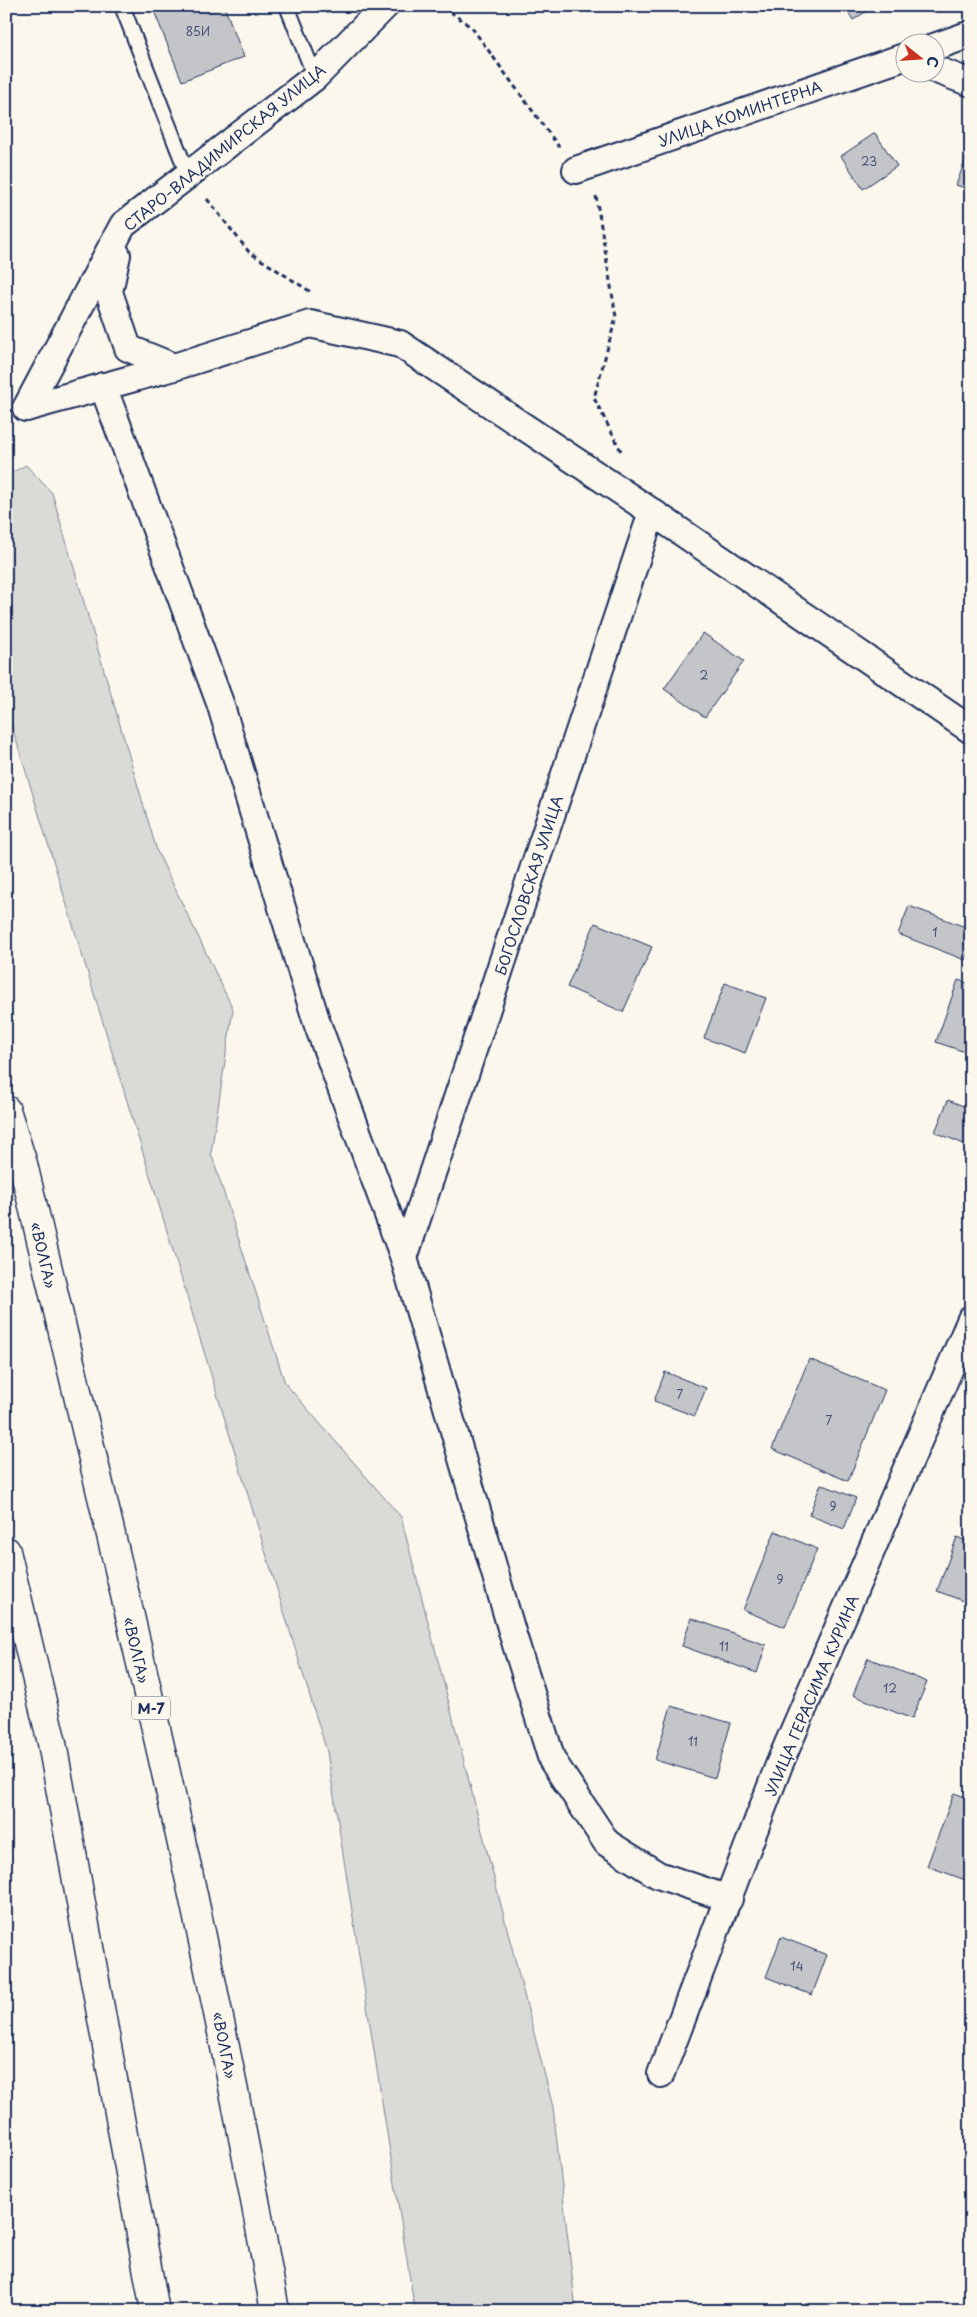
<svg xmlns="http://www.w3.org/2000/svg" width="977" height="2317" font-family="'Playpen Sans',sans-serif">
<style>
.green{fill:#dadad7;stroke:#7a849a}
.building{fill:#c3c5c9;stroke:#1b2f5e}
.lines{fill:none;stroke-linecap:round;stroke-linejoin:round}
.lane-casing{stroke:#1b2f5e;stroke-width:18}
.street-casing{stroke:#1b2f5e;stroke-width:30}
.highway-casing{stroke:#1b2f5e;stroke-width:31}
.path{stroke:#1b2f5e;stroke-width:3;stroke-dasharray:5 4;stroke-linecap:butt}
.lane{stroke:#fbf7ec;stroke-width:14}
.street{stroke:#fbf7ec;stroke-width:26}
.highway{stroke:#fbf7ec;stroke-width:28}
.labels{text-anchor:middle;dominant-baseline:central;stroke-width:4;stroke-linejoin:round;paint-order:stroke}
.number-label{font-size:12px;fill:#455479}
.shield{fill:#fbf7ec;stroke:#5e6b89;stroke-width:1}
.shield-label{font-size:14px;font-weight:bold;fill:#1b2f5e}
.street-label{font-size:15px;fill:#1b2f5e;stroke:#fbf7ec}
</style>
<rect width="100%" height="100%" fill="#fbf7ec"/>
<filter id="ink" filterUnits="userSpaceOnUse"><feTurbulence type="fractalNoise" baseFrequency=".02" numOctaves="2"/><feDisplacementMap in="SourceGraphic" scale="10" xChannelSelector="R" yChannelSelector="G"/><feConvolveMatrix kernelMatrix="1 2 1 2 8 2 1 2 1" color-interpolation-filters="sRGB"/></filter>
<g filter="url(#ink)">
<!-- green -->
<polygon class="green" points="26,465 52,493 157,851 233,1009 211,1153 285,1383 401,1517 553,2107 576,2311 415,2311 327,1752 6,707 6,476"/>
<!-- building -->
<g class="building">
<polygon points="152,6 224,6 244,57 182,81"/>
<polygon points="844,6 875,6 853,20"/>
<polygon points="875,133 897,166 863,189 841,156"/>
<polygon points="971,145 971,190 956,185"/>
<polygon points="971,414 971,426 965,423"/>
<polygon points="703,633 744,661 705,717 664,689"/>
<polygon points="909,906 971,929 971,945 965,960 898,934"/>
<polygon points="595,923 652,947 623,1012 567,987"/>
<polygon points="958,980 971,984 971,1054 936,1042"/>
<polygon points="725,983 766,998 745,1053 704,1038"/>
<polygon points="948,1100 971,1109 971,1147 935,1132"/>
<polygon points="809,1359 885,1390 848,1481 772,1449"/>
<polygon points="665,1372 706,1388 695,1416 654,1401"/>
<polygon points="821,1484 856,1498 844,1529 809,1515"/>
<polygon points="775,1531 817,1549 785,1627 743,1610"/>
<polygon points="957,1537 971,1543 971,1604 937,1591"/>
<polygon points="691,1618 766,1645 757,1673 682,1646"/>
<polygon points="868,1658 927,1682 912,1719 853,1695"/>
<polygon points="671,1706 731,1723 715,1778 655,1760"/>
<polygon points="954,1793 971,1799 971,1882 927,1866"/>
<polygon points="781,1937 827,1955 812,1995 766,1977"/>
</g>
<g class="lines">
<!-- lane casing -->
<g class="lane-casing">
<g id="lane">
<polyline points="122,6 188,175"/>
<polyline points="287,6 315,77"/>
</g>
</g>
<!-- street casing -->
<g class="street-casing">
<g id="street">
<polyline points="934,47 971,34"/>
<polyline points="934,69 971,83"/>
<polyline points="576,170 904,57"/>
<polyline points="117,255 109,292 128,348 174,367"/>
<polyline points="103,386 220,703 317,1023 404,1258 513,1635 552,1760 607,1843 658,1875 729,1899"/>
<polyline points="26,408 174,367 310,324 400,344 652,512 971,730"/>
<polyline points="26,408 123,225 315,77 385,6"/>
<polyline points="404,1258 652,512"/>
<polyline points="661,2074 779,1765 971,1319"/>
</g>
</g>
<!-- highway casing -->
<g class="highway-casing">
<g id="highway">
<path d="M6 1110 23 1164C113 1545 208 1925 275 2311"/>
<polyline points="6,1551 52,1743 155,2311"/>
</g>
</g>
<!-- path -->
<g class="path">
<polyline points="443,6 472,28 559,147"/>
<polyline points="596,196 616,317 594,398 622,453"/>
<polyline points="207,199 249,252 311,292"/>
</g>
<!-- lane -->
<use href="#lane" class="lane"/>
<!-- street -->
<use href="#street" class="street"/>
<!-- highway -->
<use href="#highway" class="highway"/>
</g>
</g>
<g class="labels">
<!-- number labels -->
<g class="number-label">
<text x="198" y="31">85И</text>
<text x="869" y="161">23</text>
<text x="704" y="675">2</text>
<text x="935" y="932">1</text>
<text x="680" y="1394">7</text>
<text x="829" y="1420">7</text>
<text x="833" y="1506">9</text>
<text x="780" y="1579">9</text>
<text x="724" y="1646">11</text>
<text x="890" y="1688">12</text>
<text x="693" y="1741">11</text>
<text x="797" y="1966">14</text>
</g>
<!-- shield labels -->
<rect class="shield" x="132" y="1696.5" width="38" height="23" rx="4"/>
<g class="shield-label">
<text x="151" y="1708">М-7</text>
</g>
<!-- street labels -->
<g class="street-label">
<text transform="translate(740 113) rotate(-19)">УЛИЦА КОМИНТЕРНА</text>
<text transform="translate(224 147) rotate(-39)">СТАРО-ВЛАДИМИРСКАЯ УЛИЦА</text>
<text transform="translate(528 885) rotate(-72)">БОГОСЛОВСКАЯ УЛИЦА</text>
<text transform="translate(44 1255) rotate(77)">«ВОЛГА»</text>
<text transform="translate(137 1650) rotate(77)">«ВОЛГА»</text>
<text transform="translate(811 1695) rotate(-67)">УЛИЦА ГЕРАСИМА КУРИНА</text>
<text transform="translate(225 2045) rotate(79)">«ВОЛГА»</text>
</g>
</g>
<!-- margin -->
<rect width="977" height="2317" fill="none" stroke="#fbf7ec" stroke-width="25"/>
<rect x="12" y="12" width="952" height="2292" fill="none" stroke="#1b2f5e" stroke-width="2" filter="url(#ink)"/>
<!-- north arrow -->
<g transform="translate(920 58) rotate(107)"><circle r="24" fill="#fbf7ec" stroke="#a1a7b3"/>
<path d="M0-4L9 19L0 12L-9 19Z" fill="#c8321e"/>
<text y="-8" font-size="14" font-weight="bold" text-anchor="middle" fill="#1b2f5e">С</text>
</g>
</svg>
